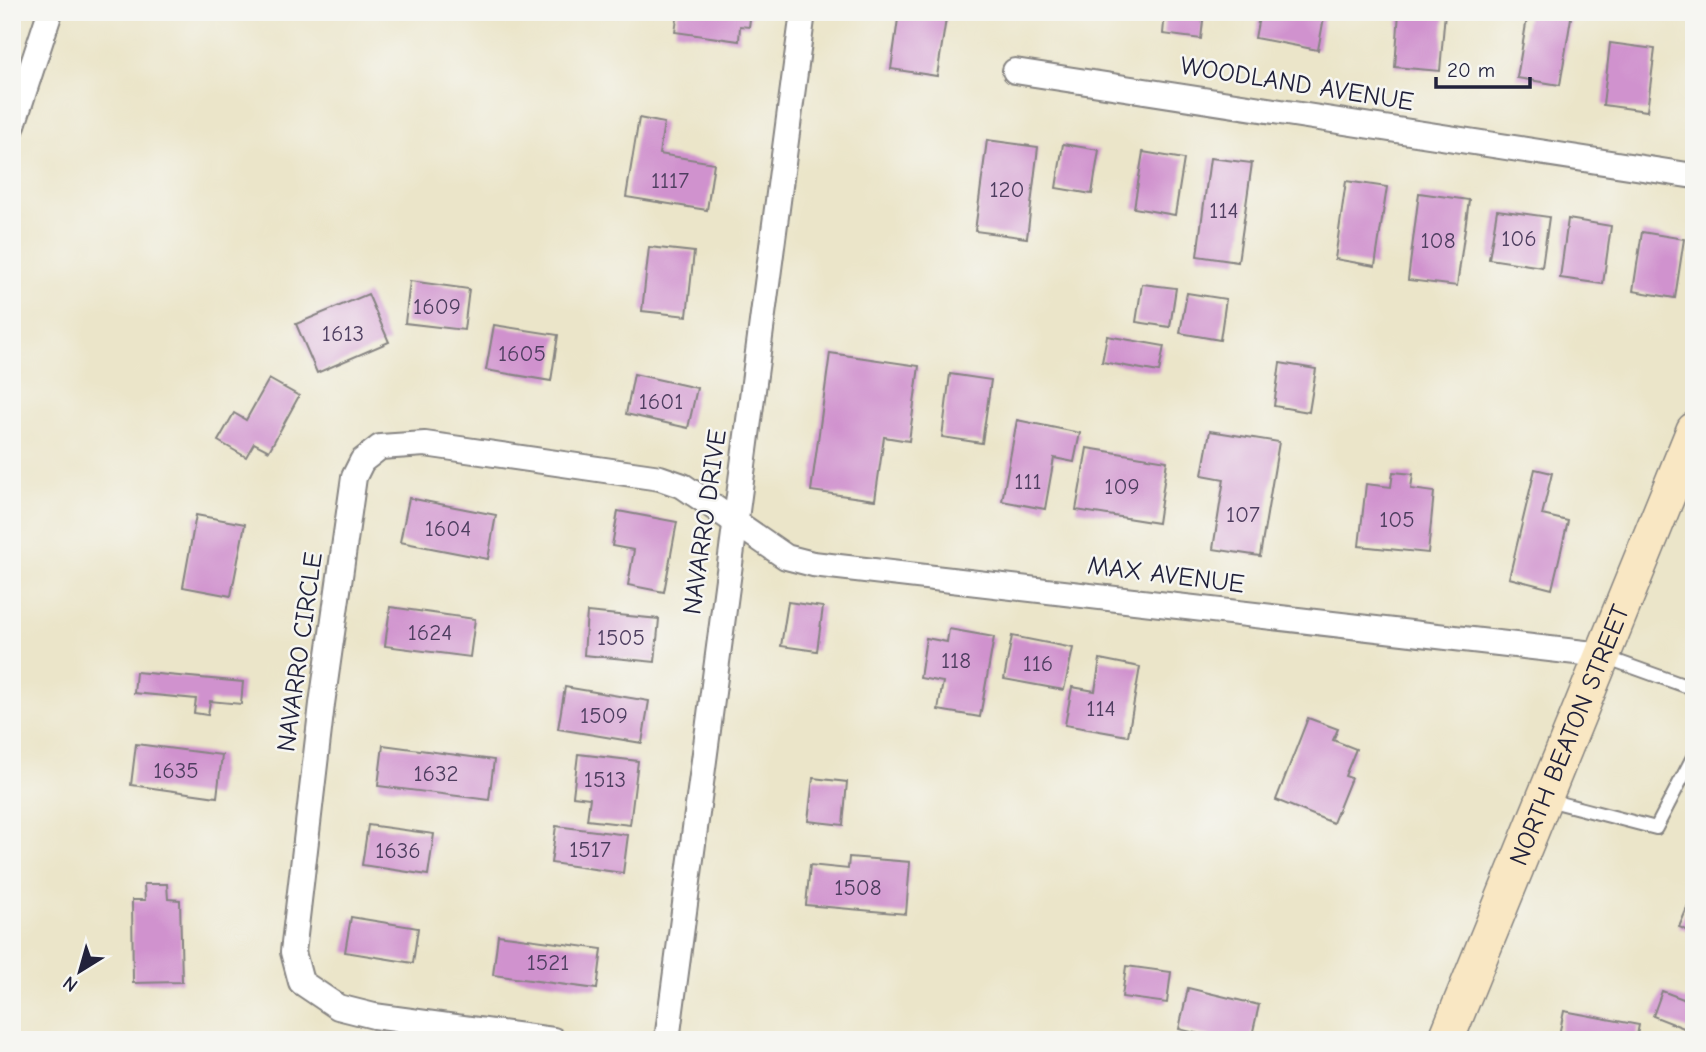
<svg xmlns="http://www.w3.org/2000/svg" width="1706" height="1052" font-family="'Comic Neue',sans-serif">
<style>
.building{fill:#d092ce}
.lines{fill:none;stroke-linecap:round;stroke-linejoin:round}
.lane-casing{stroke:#868482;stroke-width:16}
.street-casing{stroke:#868482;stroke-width:28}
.secondary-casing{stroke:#868482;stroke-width:38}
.lane{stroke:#fff;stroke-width:12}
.street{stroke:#fff;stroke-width:24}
.secondary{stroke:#f9e7c3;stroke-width:35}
.labels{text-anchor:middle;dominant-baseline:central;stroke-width:5;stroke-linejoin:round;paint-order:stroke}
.number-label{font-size:23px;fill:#4e3e60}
.street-label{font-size:26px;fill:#22223b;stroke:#f6f6f2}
</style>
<rect width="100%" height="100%" fill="#f6f6f2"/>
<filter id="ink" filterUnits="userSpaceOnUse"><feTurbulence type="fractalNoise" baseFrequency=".0143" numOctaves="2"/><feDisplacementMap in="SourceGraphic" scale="14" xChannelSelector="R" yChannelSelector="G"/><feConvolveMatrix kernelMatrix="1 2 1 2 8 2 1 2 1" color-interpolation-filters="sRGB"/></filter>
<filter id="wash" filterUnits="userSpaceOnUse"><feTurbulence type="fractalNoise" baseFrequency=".00686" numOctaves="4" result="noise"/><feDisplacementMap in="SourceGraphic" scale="28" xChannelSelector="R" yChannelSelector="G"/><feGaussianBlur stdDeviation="1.57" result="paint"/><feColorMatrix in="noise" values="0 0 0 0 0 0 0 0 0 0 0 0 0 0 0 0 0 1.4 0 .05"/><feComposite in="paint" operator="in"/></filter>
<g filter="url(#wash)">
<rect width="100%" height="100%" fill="#ebe5c9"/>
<g id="blocks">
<!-- building -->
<g class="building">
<polygon points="678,12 751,12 749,27 740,26 739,41 675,32"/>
<polygon points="899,12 946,19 937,76 891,69"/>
<polygon points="1165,12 1204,12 1201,39 1163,34"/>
<polygon points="1260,12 1325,12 1318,50 1255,38"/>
<polygon points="1399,12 1445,12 1440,71 1395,67"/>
<polygon points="1528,12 1572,12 1560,85 1517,78"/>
<polygon points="1610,43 1655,49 1647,111 1603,105"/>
<polygon points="639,118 664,123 659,154 714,163 707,210 626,197"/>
<polygon points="987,140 1038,147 1027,238 975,231"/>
<polygon points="1063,144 1099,150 1092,194 1056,188"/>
<polygon points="1143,152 1184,159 1175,215 1134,208"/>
<polygon points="1210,158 1252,163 1238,262 1197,256"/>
<polygon points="1346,181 1387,187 1375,266 1335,259"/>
<polygon points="1419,193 1469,200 1457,286 1408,280"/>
<polygon points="1497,210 1549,217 1542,267 1489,259"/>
<polygon points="1568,219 1611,226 1603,284 1560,278"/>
<polygon points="1642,232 1684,239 1675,298 1633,291"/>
<polygon points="649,247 694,252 687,316 642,311"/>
<polygon points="410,281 469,289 464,330 405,323"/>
<polygon points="1142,284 1176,288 1170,327 1136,322"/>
<polygon points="1187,293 1226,299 1220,340 1180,333"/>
<polygon points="368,294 389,342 317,373 296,324"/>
<polygon points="494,325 558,335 551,381 486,370"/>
<polygon points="1107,336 1164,346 1159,372 1102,362"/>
<polygon points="830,353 919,366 909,441 884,437 875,500 811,491"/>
<polygon points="1280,363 1316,369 1309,412 1274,406"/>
<polygon points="634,374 697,388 688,428 626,414"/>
<polygon points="950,374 991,380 982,443 942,437"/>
<polygon points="269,379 299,396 269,451 254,443 246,457 218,441 234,413 246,420"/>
<polygon points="1017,420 1080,433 1074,462 1054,458 1045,509 1002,501"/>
<polygon points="1210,431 1279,442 1260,556 1213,549 1224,479 1202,475"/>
<polygon points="1087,448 1167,461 1158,523 1076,510"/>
<polygon points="1535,469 1552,473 1542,515 1568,521 1552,589 1509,578"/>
<polygon points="1393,472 1413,474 1411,489 1434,492 1428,553 1359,546 1366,484 1391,487"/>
<polygon points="409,498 496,515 488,559 400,542"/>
<polygon points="618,511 677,522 664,592 628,585 634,550 612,546"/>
<polygon points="196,515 245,524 231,596 183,587"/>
<polygon points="788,602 823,607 817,651 781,646"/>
<polygon points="390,607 475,619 470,657 385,646"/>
<polygon points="587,612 659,619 655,662 584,655"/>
<polygon points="949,629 994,637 980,717 938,710 943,682 920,678 926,638 947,642"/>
<polygon points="1012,636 1073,648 1064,690 1004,679"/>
<polygon points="1100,659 1140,667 1128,736 1065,725 1072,687 1095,691"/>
<polygon points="136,672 243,682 241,704 210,701 208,715 194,713 196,699 134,693"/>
<polygon points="565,687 649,701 642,743 558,729"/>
<polygon points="1308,718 1338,729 1333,740 1356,749 1345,776 1351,778 1333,823 1276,800"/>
<polygon points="136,744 222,755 217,797 131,785"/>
<polygon points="383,745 494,760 489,800 378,786"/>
<polygon points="578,754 638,761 630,825 587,820 590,798 573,796"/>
<polygon points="813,778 847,782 843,825 808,821"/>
<polygon points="368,825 434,834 428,875 362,865"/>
<polygon points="556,826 628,835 623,873 551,863"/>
<polygon points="849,857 910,862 906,914 806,905 810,865 848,869"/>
<polygon points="144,884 167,884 168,899 180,900 182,982 133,983 132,900 145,900"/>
<polygon points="1694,892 1694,933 1679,927"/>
<polygon points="351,917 418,928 413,963 345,952"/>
<polygon points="498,935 602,949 597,989 493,975"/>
<polygon points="1126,966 1171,972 1167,1003 1122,997"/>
<polygon points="1188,988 1259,1005 1251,1040 1223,1040 1179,1029"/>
<polygon points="1662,991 1694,1003 1694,1032 1653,1016"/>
<polygon points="1564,1011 1639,1025 1636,1040 1558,1040"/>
</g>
</g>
</g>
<g filter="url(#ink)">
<use href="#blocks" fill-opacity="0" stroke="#868482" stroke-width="2"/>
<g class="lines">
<!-- lane casing -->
<g class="lane-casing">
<g id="lane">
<polyline points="1605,657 1694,689"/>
<polyline points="1548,800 1656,828 1694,755"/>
</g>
</g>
<!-- street casing -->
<g class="street-casing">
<g id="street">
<polyline points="1015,71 1694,176"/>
<polyline points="12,128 50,12"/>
<polyline points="553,1040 374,1016 338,1007 301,982 293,952 322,704 354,477 362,461 380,447 425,444 660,478 683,486 786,557 813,564 1602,655"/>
<polyline points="667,1040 803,12"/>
</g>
</g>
<!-- secondary casing -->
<g class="secondary-casing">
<g id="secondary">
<path id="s1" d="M1446 1040 1694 430"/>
</g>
</g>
<!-- lane -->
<use href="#lane" class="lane"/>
<!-- street -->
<use href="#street" class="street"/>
<!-- secondary -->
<use href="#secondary" class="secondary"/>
</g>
</g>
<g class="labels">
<!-- number labels -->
<g class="number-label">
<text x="670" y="180">1117</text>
<text x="1007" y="189">120</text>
<text x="1224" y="210">114</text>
<text x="1519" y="238">106</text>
<text x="1438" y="240">108</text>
<text x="437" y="306">1609</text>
<text x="343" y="333">1613</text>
<text x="522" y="353">1605</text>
<text x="661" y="401">1601</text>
<text x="1028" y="481">111</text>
<text x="1122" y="486">109</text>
<text x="1243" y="514">107</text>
<text x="1397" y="519">105</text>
<text x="448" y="528">1604</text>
<text x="430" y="632">1624</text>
<text x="621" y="637">1505</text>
<text x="956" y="660">118</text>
<text x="1038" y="663">116</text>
<text x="1101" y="708">114</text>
<text x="604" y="715">1509</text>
<text x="176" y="770">1635</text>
<text x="436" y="773">1632</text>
<text x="605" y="779">1513</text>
<text x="590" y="849">1517</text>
<text x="398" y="850">1636</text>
<text x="858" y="887">1508</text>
<text x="548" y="962">1521</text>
</g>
<!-- street labels -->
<g class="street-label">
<text transform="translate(1297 84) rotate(9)">WOODLAND AVENUE</text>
<text transform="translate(705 522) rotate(-82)">NAVARRO DRIVE</text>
<text transform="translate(1166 575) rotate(7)">MAX AVENUE</text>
<text transform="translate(300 652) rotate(-82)">NAVARRO CIRCLE</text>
<text stroke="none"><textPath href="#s1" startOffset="329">NORTH BEATON STREET</textPath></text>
</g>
</g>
<!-- margin -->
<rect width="1706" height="1052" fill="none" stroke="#f6f6f2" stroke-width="42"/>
<!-- north arrow -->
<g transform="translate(80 971) rotate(217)" stroke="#f6f6f2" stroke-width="5" paint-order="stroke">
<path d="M0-5L12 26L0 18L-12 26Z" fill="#22223b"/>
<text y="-10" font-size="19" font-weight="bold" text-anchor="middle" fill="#22223b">N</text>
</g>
<!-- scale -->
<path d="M1436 77v10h94v-10" fill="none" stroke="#22223b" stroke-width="3.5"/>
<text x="1447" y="77" font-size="21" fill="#22223b" stroke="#f6f6f2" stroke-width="5" paint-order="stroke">20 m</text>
</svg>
